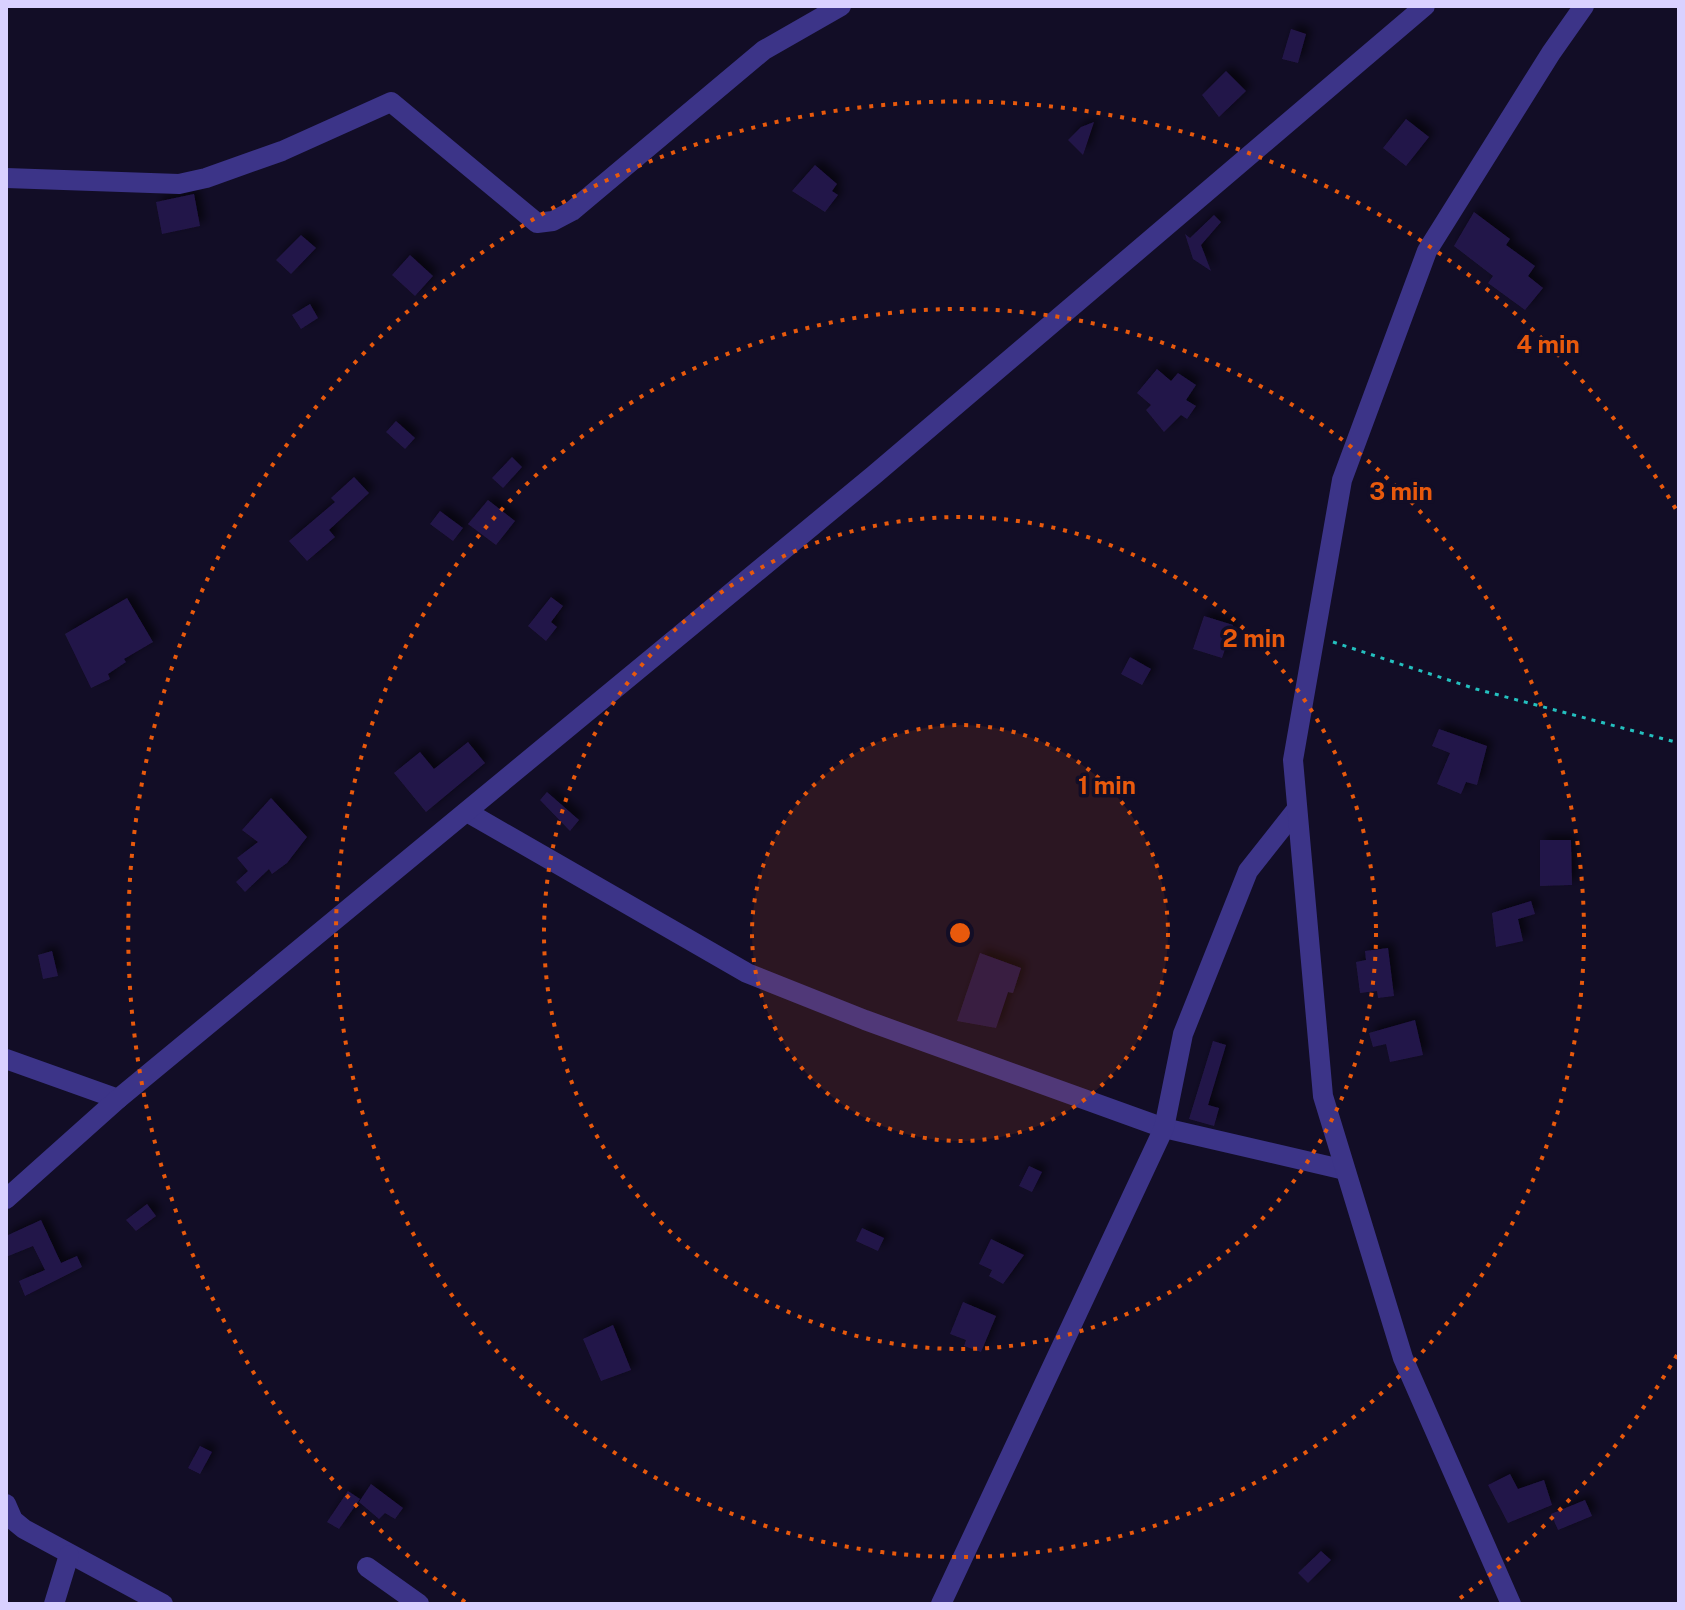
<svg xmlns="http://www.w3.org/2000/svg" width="1685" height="1610" font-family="'Public Sans',sans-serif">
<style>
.building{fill:#241748;filter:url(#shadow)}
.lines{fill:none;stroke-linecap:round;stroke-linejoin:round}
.path{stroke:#24c0bf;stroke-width:3;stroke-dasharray:4 6;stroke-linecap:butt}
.minor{stroke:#3c3488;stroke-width:20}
.ring{fill:none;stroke:#e8590c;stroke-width:4;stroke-dasharray:4 8}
.centre{fill:#e8590c;stroke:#120d26;stroke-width:4}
.ring-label{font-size:24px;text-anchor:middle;font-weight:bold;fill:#e8590c;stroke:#120d26;stroke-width:7;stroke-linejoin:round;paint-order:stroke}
</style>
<defs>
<filter id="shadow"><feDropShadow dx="5.5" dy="-5.5" stdDeviation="4" flood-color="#0009"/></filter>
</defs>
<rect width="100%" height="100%" fill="#120d26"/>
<!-- building -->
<g class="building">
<polygon points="1291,29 1306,34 1298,63 1282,59"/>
<polygon points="1226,71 1246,91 1219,117 1202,95"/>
<polygon points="1406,119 1429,137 1406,166 1383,148"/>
<polygon points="1094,122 1083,155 1068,140 1081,127"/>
<polygon points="815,165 837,184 832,191 838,195 825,212 792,191"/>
<polygon points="194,194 200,226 162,234 156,202"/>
<polygon points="1474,212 1510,239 1506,245 1535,266 1528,276 1543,288 1525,310 1488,283 1493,276 1454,246"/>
<polygon points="1214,215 1221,222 1201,245 1211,271 1193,259 1185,234 1190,238"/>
<polygon points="301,235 316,248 291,274 276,260"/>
<polygon points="410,255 433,276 415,296 392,275"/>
<polygon points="310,304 318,318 301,329 292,315"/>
<polygon points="1157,369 1171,381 1178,373 1196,385 1186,400 1196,406 1187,419 1181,415 1164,432 1146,410 1151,405 1137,393"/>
<polygon points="396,421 415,438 405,449 386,432"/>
<polygon points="512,457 522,467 503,488 492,478"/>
<polygon points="354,477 369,493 329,530 335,537 307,561 289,541 335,502 331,498"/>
<polygon points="488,500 515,521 496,545 468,524"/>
<polygon points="440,511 463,528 453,541 430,524"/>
<polygon points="551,597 563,606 551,622 557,627 546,641 528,626"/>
<polygon points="127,598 153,642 124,659 126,662 108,674 110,679 91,688 65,634"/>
<polygon points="1204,616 1233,625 1222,658 1193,649"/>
<polygon points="1130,657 1151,669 1142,685 1121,674"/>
<polygon points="1439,729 1487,746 1477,785 1466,782 1461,794 1437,784 1450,753 1432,746"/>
<polygon points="468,742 485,763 426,812 394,773 420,752 434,769"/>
<polygon points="547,792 579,820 570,831 540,800"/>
<polygon points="271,798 307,837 287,863 272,874 269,869 245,892 236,882 248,871 237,858 258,842 242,830"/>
<polygon points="1540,840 1571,840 1572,885 1540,886"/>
<polygon points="1531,901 1535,914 1518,919 1523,941 1496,947 1492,913"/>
<polygon points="1388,948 1394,996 1378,998 1377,991 1360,993 1356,962 1366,960 1365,951"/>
<polygon points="52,951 58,976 43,979 38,955"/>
<polygon points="980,953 1021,968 1013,993 1008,992 996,1028 957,1021"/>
<polygon points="1415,1020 1423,1055 1390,1062 1386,1044 1373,1047 1369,1033"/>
<polygon points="1213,1041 1226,1045 1208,1105 1219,1108 1214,1126 1189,1119"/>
<polygon points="1029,1166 1042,1172 1032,1192 1019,1186"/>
<polygon points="147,1204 156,1216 136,1231 126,1220"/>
<polygon points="41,1220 61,1263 77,1256 82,1267 25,1296 19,1281 45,1270 33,1246 6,1257 6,1236"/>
<polygon points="862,1228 884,1238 878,1251 856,1241"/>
<polygon points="991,1239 1024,1255 1003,1284 989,1276 992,1270 979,1264"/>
<polygon points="963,1302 996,1316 981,1352 964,1346 966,1340 950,1334"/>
<polygon points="613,1325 631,1370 601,1381 583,1339"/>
<polygon points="200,1446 212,1452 200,1474 188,1468"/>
<polygon points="1510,1474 1518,1489 1544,1480 1552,1505 1508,1523 1488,1485"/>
<polygon points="371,1484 403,1508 395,1519 385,1513 379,1519 359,1502"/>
<polygon points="348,1491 360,1499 339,1529 327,1522"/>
<polygon points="1585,1500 1592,1516 1558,1530 1551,1514"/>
<polygon points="1321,1551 1331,1560 1308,1583 1298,1573"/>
</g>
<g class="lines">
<!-- path -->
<polyline class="path" points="1333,642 1476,689 1679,743"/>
<!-- minor -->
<g class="minor">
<polyline points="6,178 179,184 206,178 282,151 391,102 537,223 553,221 572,211 764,50 841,6"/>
<polyline points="467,812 747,973 865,1020 1164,1128 1345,1170"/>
<polyline points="6,1059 118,1099"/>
<polyline points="6,1199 118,1099 874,475 1425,6"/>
<polyline points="6,1504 13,1520 24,1529 163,1604"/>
<polyline points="367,1567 419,1604"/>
<polyline points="54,1604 69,1555"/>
<polyline points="941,1604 1164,1128 1183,1034 1248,871 1297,809"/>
<polyline points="1511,1604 1403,1358 1323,1096 1293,760 1342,480 1427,251 1551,53 1584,6"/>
</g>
</g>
<!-- distance rings -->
<circle cx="960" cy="933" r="208" fill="#e8590c" fill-opacity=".12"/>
<g class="ring">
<circle cx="960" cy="933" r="208"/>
<circle cx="960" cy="933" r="416"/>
<circle cx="960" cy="933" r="624"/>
<path d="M1677 1355A832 832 0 0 1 1455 1602M465 1602A832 832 0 1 1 1677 511"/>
</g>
<circle cx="960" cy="933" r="12" class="centre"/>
<g class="ring-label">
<text x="1548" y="353">4 min</text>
<text x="1401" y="500">3 min</text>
<text x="1254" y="647">2 min</text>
<text x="1107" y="794">1 min</text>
</g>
<!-- border -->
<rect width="1685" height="1610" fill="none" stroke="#d9d1ff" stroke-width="16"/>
</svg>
